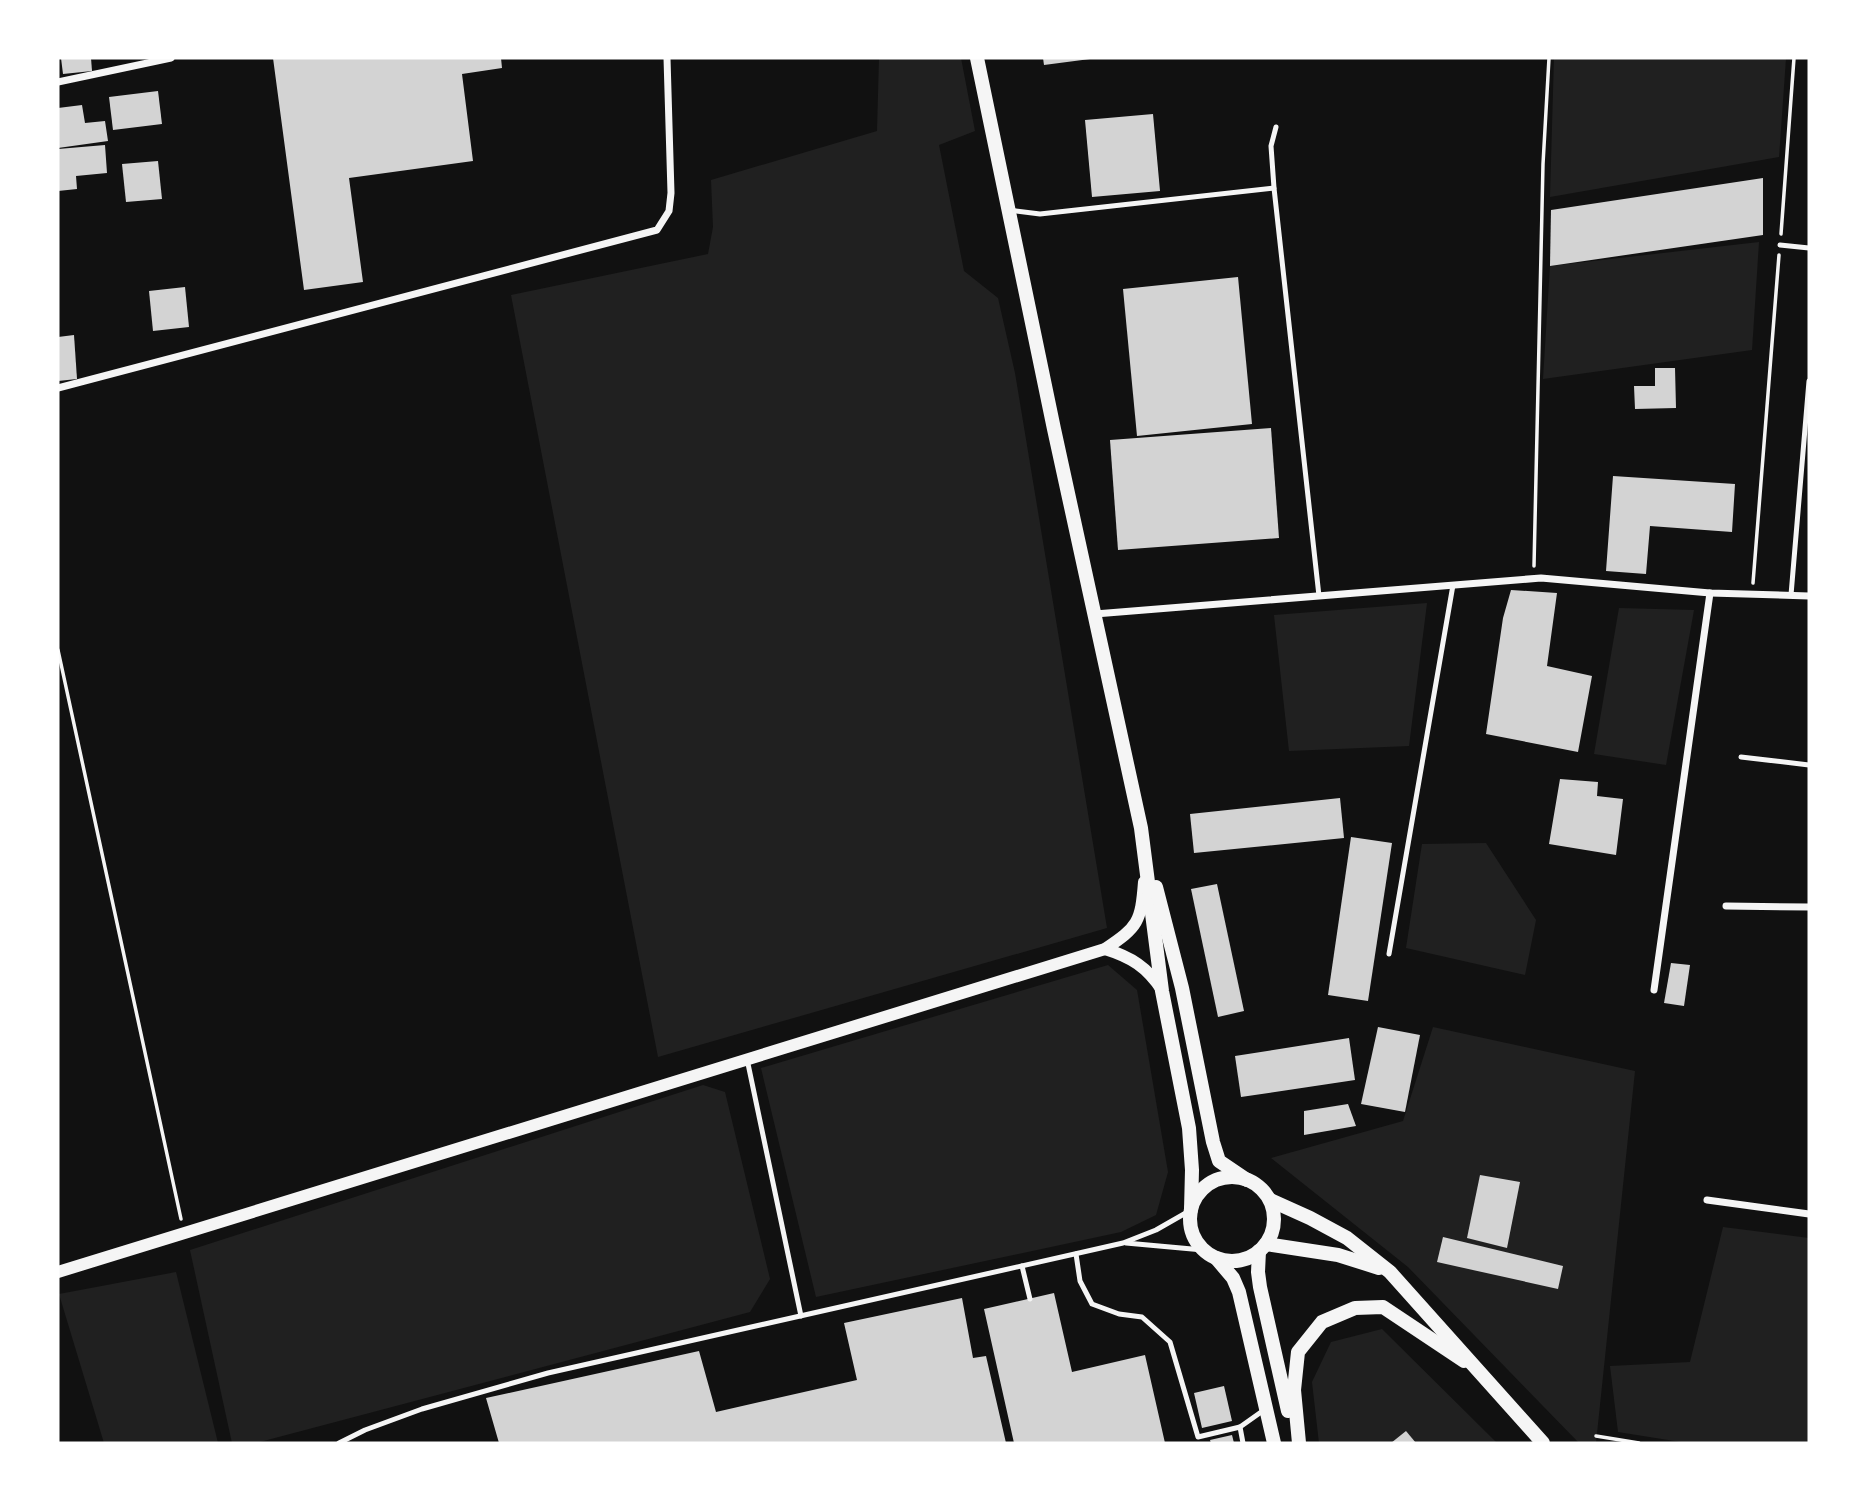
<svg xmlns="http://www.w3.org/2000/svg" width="1867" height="1501" font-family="'IBM Plex Sans',sans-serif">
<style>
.green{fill:#202020}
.building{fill:#d3d3d3}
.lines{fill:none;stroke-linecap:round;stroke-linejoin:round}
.path{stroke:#f5f5f5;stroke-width:3.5}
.service{stroke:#f5f5f5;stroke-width:5}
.minor{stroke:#f5f5f5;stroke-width:7}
.tertiary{stroke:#f5f5f5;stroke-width:12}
.secondary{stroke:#f5f5f5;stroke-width:14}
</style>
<rect width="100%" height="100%" fill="#111"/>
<!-- green -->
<g class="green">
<polygon points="879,58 961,58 975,131 939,145 964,271 998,298 1015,373 1107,928 658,1057 511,295 708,254 713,227 711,180 877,131"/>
<polygon points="1554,58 1786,58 1779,157 1550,197"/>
<polygon points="1759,242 1752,350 1543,379 1550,266"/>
<polygon points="1427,603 1409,746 1289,751 1274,615"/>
<polygon points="1619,608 1694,610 1666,765 1594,754"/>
<polygon points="1486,843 1536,920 1525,975 1406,948 1422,844"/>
<polygon points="1108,965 1137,990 1168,1172 1156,1215 1121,1232 816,1297 761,1068"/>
<polygon points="1433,1027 1635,1071 1596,1443 1579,1443 1408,1267 1271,1158 1403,1121"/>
<polygon points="703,1085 725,1092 770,1279 750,1312 256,1443 232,1443 190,1250"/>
<polygon points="1723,1227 1809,1238 1809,1443 1687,1443 1618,1432 1610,1366 1690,1362"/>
<polygon points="176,1272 218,1443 104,1443 59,1294"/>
<polygon points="1382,1329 1497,1443 1319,1443 1312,1382 1331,1342"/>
</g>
<!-- building -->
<g class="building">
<polygon points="61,58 91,58 92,71 63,74"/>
<polygon points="273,58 501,58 502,68 462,74 473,161 349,178 363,282 304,290"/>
<polygon points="1043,58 1089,58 1090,59 1044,65"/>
<polygon points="158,91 162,124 113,130 109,97"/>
<polygon points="82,105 85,123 105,121 108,141 58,148 58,108"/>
<polygon points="1153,114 1160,191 1092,197 1085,120"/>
<polygon points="105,145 107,173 76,176 77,189 58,191 58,149"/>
<polygon points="158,161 162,199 126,202 122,164"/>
<polygon points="1763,178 1763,235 1550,266 1551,210"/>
<polygon points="1238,277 1252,424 1137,436 1123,289"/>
<polygon points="185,287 189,327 153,331 149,291"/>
<polygon points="74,335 77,379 58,381 58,337"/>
<polygon points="1655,368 1675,368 1676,408 1635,409 1634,386 1655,386"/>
<polygon points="1271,428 1279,538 1118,550 1110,440"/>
<polygon points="1613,476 1735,484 1732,532 1650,526 1646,574 1606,571"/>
<polygon points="1511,590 1557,593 1547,666 1592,676 1578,752 1486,734 1503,618"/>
<polygon points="1560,779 1598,782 1597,796 1623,799 1616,855 1549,844"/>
<polygon points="1340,798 1344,838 1194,853 1190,814"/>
<polygon points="1351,837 1392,843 1368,1001 1328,995"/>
<polygon points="1217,884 1244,1011 1218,1017 1191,889"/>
<polygon points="1671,963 1690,965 1684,1006 1664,1003"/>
<polygon points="1378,1027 1420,1035 1405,1112 1361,1104"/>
<polygon points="1349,1038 1355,1080 1241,1097 1235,1056"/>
<polygon points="1348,1104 1356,1126 1304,1135 1304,1111"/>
<polygon points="1480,1175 1520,1182 1507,1248 1467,1238"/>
<polygon points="1443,1237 1563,1266 1558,1289 1437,1262"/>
<polygon points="1054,1293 1072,1372 1145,1355 1165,1443 1014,1443 984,1309"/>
<polygon points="962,1298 973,1358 986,1356 1006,1443 499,1443 486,1398 699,1351 716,1412 857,1380 844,1323"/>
<polygon points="1224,1386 1232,1421 1202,1428 1194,1393"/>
<polygon points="1406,1431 1416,1443 1391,1443"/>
<polygon points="1232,1435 1234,1443 1211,1443 1210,1440"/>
</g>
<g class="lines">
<!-- path -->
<g class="path">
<polyline points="1781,234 1794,58"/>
<polyline points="1534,566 1543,164 1549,58"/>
<polyline points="1753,583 1779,255"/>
<polyline points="58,650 181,1219"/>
<polyline points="1596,1436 1639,1443"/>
</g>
<!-- service -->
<g class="service">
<polyline points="1276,127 1271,146 1274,188 1319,596"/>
<polyline points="1009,210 1040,214 1274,188"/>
<polyline points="1780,245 1809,248"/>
<polyline points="1791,595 1809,381"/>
<polyline points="1741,757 1809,765"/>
<polyline points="1389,954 1453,585"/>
<polyline points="747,1059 801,1316"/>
<polyline points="1126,1243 1203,1250"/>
<polyline points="1076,1254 1080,1281 1092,1304 1119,1314 1142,1317 1170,1342 1198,1437 1240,1427 1264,1410"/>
<polyline points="1022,1266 1030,1299"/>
<polyline points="1240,1427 1243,1443"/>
<polyline points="339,1443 365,1430 422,1409 548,1373 1123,1243 1156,1230 1191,1210"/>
</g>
<!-- minor -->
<g class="minor">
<polyline points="58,82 171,58"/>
<polyline points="58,388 657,230 669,211 671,193 667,58"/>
<polyline points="1095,614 1541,578 1710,593 1809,596"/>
<polyline points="1726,906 1809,907"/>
<polyline points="1654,990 1710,593"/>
<polyline points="1707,1200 1809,1214"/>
</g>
<!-- tertiary -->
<g class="tertiary">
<path d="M1105 949C1131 957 1147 967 1162 990"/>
<path d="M58 1272 1105 949C1138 927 1141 922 1144 882"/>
</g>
<!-- secondary -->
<g class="secondary">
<polyline points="977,58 1054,429 1141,828 1162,991 1189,1128 1192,1170 1191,1210"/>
<polyline points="1156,887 1182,988 1213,1142 1219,1161 1247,1180"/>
<circle cx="1232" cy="1219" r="42"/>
<polyline points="1270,1200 1310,1218 1347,1238 1390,1272 1543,1443"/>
<polyline points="1266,1244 1338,1255 1379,1268"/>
<polyline points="1259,1251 1258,1272 1260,1287 1288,1411"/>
<polyline points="1216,1258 1233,1278 1239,1292 1274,1443"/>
<polyline points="1299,1443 1294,1390 1298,1352 1322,1322 1355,1308 1383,1307 1464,1361"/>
</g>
</g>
<!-- border -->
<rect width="1867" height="1501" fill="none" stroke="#ffffff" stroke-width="119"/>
</svg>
